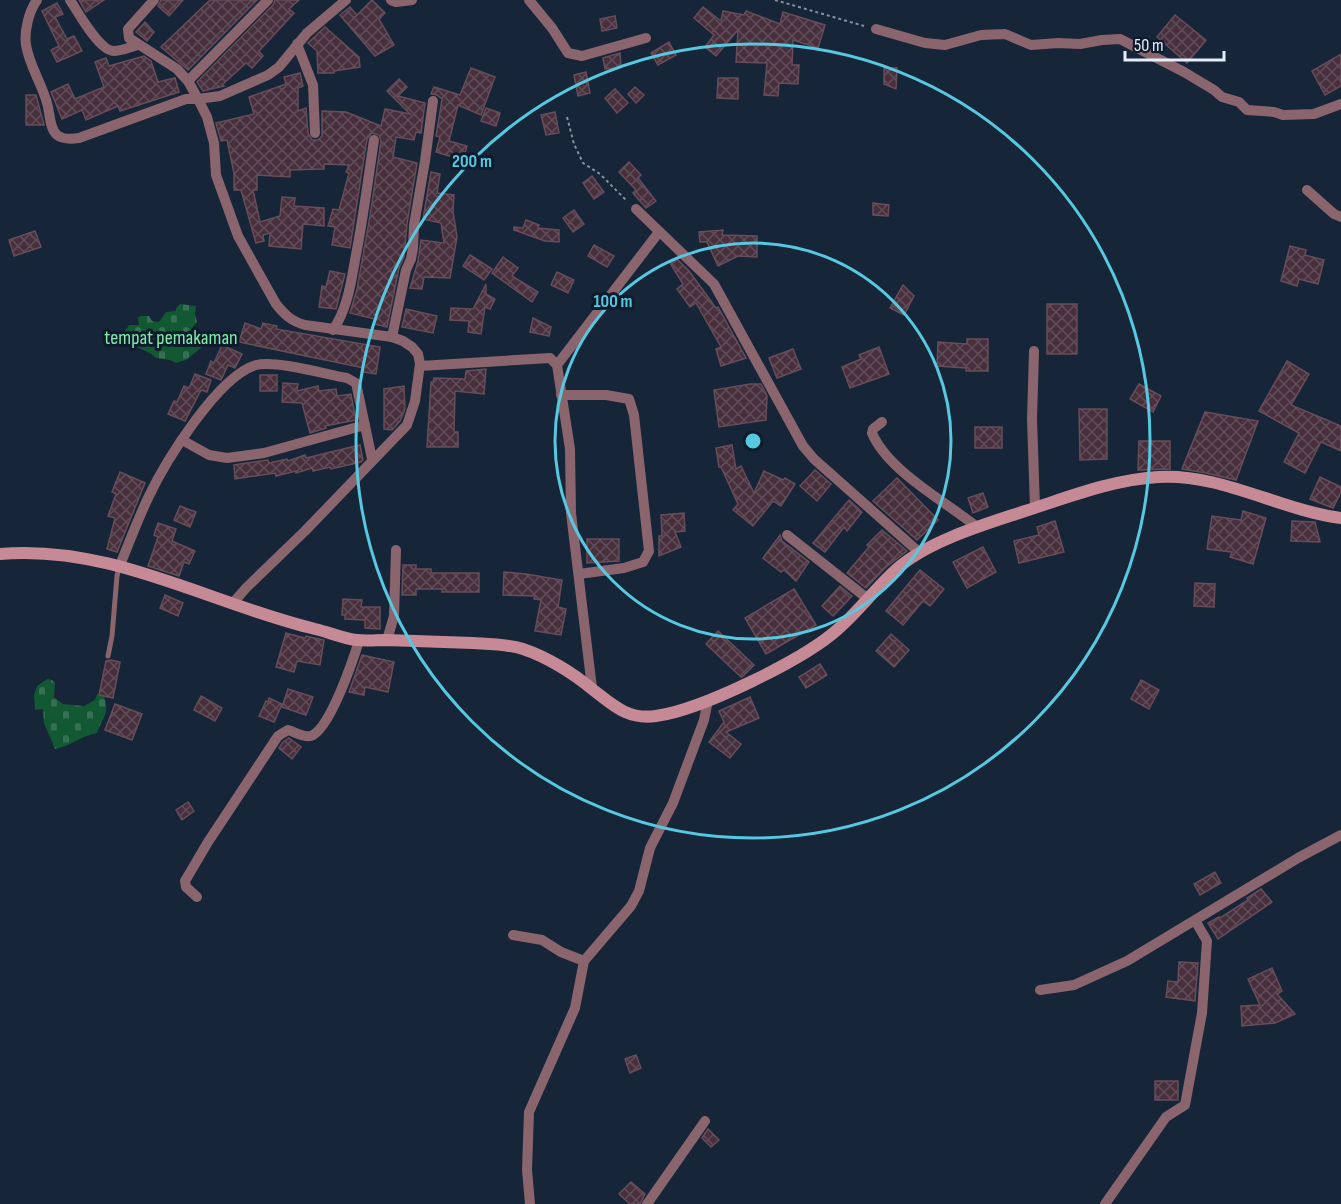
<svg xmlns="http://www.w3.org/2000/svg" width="1341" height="1204" font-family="'Sofia Sans Condensed',sans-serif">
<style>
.cemetery{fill:url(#cemetery-stones)}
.building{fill:url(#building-cross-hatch);stroke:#674d5a;stroke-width:1.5}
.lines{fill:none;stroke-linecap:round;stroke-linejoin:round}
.path{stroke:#8591a0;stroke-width:2;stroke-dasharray:3 3;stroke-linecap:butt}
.lane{stroke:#8a656d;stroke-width:5}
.street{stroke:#8a656d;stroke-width:10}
.secondary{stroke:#c58a96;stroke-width:12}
.ring{fill:none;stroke:#56c9e1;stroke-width:3}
.labels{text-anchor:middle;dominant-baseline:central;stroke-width:6;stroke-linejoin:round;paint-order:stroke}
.park-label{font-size:20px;fill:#81eba7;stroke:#0d1b2d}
.centre{fill:#56c9e1;stroke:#0d1b2d;stroke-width:3}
.ring-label{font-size:18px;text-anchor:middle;font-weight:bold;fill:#56c9e1;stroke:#0d1b2d;stroke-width:6;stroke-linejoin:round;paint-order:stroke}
</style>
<defs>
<pattern id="cemetery-stones" width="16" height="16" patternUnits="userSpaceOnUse" patternTransform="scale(1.5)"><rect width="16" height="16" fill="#125832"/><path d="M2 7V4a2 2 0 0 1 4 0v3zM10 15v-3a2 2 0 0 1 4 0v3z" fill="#347051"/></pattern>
<pattern id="building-cross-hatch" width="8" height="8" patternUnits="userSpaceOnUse" patternTransform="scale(1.5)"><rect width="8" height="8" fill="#472f3c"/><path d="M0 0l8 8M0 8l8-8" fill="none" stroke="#614d59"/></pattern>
</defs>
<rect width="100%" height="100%" fill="#162537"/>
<!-- cemetery -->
<g class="cemetery">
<path d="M180 304 196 306 195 315 197 322 190 331 192 334 204 337 207 343 186 360 176 363 170 360 156 358 150 353 130 344 118 343C119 336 126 331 129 325H139L138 318 140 316H149L152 321 159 322 166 312 176 311V308Z"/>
<path d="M47 679 52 680 55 683 54 697 63 704 84 706 95 700 97 694 104 696C110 714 103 716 97 733 81 736 71 746 55 749L44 723 43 709 35 710 34 695 37 686Z"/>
</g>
<!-- building -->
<g class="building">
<polygon points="79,0 104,0 86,12"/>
<polygon points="161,0 183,0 169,16 158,6"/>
<polygon points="210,0 257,0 188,70 161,47"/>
<polygon points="275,0 299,0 289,9 294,13 259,51 263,56 252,68 246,63 222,85 224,86 203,91 197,82 273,5"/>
<polygon points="372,0 385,13 379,19 394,45 375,56 340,15 350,7 357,15"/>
<polygon points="57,3 63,14 55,17 67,39 74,36 82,51 57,62 51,50 59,46 42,11"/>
<polygon points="703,7 721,21 723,11 744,15 746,11 780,24 783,12 825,25 818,48 793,40 792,65 799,65 798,84 779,83 778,96 764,95 767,63 736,62 738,30 716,56 705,47 714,35 694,18"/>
<polygon points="1175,15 1206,40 1187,63 1157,37"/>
<polygon points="615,16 617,28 602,31 600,19"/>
<polygon points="145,22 154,32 147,41 136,32"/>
<polygon points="325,27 359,57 360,67 334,71 334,73 318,73 317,51 308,43"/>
<polygon points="669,42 676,55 658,65 651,53"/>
<polygon points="620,53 621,67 605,69 603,58"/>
<polygon points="1341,54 1341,86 1325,95 1312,71"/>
<polygon points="144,56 151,61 158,82 175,78 179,92 120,111 118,106 86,120 82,110 62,119 51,92 68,84 75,99 104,87 95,62 106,58 109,66"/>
<polygon points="471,68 495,77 481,115 458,105 449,141 467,146 463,160 436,152 440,137 436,136 442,99 437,95 431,94 434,87 460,95"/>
<polygon points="884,68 897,68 896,89 884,84"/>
<polygon points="586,72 590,93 578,96 574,75"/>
<polygon points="300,73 303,86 298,88 298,111 306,108 308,133 312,140 318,140 322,136 322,111 346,112 381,126 385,109 410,114 387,91 399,79 407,87 398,96 425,103 421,133 416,132 414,140 396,137 393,157 417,163 407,224 404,257 399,268 387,327 374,324 375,319 350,313 357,289 370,216 381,141 379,135 372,133 367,139 350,248 332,245 335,227 328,226 333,209 339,210 349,173 346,172 349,165 324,164 324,169 290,170 290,177 257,175 257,190 253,190 260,222 280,216 282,197 295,198 294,206 324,208 324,226 303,224 301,249 269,246 270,233 263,235 264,241 256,243 241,190 234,190 234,173 227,140 221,141 216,123 254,114 249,97 286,84 284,77"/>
<polygon points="718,78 738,78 738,99 717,98"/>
<polygon points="635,87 644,95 636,103 628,94"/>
<polygon points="615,89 628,103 617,113 605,98"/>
<polygon points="26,95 36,95 44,125 26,125"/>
<polygon points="486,108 500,113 496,126 481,121"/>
<polygon points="555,112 559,133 546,135 541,115"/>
<polygon points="629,162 641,175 638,178 656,201 646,208 633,193 636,190 619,172"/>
<polygon points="431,172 440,174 437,193 454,195 453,211 457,237 450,278 424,277 422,289 410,288 418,261 421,240 444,243 441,223 423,219"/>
<polygon points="592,176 604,192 594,199 583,183"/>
<polygon points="873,203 889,205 888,216 873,215"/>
<polygon points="574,210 584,224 573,232 563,218"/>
<polygon points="526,220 539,225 538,228 559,230 559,242 545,241 514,230 514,227 523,228"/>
<polygon points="723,230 722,235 757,236 757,257 738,256 718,266 707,242 700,242 699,232"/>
<polygon points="35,231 41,247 14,256 9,240"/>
<polygon points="594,245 614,256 607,267 588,256"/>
<polygon points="1290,246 1306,250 1305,255 1324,260 1318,284 1299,279 1297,286 1281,281"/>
<polygon points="470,255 492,269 484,280 463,266"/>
<polygon points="503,257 518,268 512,276 538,292 532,302 492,273"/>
<polygon points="676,258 689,271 716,308 718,307 746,358 721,366 716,349 721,347 696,303 690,307 677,289 683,284 670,263"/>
<polygon points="330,271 345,274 336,309 319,307 322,286 326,287"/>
<polygon points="557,272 574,280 568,293 551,285"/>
<polygon points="486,284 486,294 495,299 490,309 485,307 481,334 468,332 469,321 450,320 451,308 473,309"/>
<polygon points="903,285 914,296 904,315 890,308"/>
<rect x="1047" y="304" width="30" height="50"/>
<polygon points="406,309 437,316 433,333 402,327"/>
<polygon points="533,318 551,327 549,336 530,332"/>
<polygon points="245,323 261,329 263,323 277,326 276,329 380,347 376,374 363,372 364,368 239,342"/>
<polygon points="967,339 988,339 988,371 966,371 966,368 937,366 938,342 967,344"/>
<polygon points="222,345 242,354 235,368 228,365 221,380 206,374 211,361 214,363"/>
<polygon points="879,347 889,374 850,388 842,367 861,359 859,355"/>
<polygon points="793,349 801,369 777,378 769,358"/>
<polygon points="1287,361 1309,374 1291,405 1341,426 1341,451 1321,442 1305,473 1284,462 1299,433 1259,411"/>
<polygon points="486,369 484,394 455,391 454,432 458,432 458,447 427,447 431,382 433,382 434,378 465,379 466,371"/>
<polygon points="195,374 211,380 207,392 201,390 185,421 168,414 174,401 177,402 184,386 189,388"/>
<rect x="260" y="375" width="17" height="16"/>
<polygon points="283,383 298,384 297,391 318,386 319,391 336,389 337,396 351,394 356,420 325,426 326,428 310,433 302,403 282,402"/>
<polygon points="750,384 761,384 767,396 766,420 719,427 714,390"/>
<polygon points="1139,384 1161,396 1153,412 1130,399"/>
<polygon points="404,386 405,409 400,421 392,430 384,429 384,389"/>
<polygon points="1079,409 1107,409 1107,459 1080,460"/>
<polygon points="1205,412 1258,421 1236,480 1206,473 1182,469"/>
<rect x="975" y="427" width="27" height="21"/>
<polygon points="1139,441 1170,441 1170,469 1138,470"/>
<polygon points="360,445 363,460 361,462 331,469 330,467 313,471 312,468 296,473 296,471 276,476 275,473 235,479 234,465 268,460 269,463 287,459 288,461 305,455 306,458"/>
<polygon points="732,445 736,469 741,466 754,493 764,471 783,480 785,478 795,484 781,506 773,501 753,526 733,510 738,504 721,467 719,467 716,448"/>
<polygon points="815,470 831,484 817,501 800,486"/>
<polygon points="120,472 145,483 117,552 107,549 115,518 108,516 116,494 112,492"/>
<polygon points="1320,477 1341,487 1341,492 1333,508 1310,499"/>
<polygon points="897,478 938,520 917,540 873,501"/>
<polygon points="983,493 988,507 973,513 968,498"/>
<polygon points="849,500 862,512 847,531 844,527 825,552 813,543"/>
<polygon points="180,506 196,512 190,527 174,520"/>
<polygon points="1243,511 1266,518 1253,564 1230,557 1232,552 1207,549 1212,516 1241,520"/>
<polygon points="684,513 685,531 675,532 681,547 659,556 659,536 662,536 661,515"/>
<polygon points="1055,521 1064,552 1019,563 1014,541 1039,535 1037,527"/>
<polygon points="1292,521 1315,522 1320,542 1291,541"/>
<polygon points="158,523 176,529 172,541 195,551 189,564 184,562 179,576 148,566 158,537 154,535"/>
<polygon points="882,530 907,551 885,568 866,588 847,573 869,547 867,545"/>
<polygon points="780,535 782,541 809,562 796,581 784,570 781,572 763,558"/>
<polygon points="587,539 619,539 619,561 587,563"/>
<polygon points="983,547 996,572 967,588 953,562"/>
<polygon points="403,565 416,565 416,569 431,569 431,573 479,573 479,592 442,592 442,589 416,589 416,595 402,595"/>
<polygon points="920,570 944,589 930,606 923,601 903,625 886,611"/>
<polygon points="504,572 526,574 562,580 558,607 566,609 561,635 535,631 541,600 534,599 535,596 503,595"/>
<polygon points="1195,583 1215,584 1214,607 1194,606"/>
<polygon points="840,586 852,596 833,616 822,606"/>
<polygon points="794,589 816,625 766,654 745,618"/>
<polygon points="165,595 183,603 178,616 160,608"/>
<polygon points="343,599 362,600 361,607 380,607 380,629 365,628 365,620 345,619 345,615 342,615"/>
<polygon points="718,631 754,665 742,677 741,677 706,644"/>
<polygon points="286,633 305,638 306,636 324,640 320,665 297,661 294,672 276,667"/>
<polygon points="891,634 909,650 894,667 876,651"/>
<polygon points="362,655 394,662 388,692 365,687 364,695 349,692"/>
<polygon points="111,660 120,662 113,698 99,695 106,661"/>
<polygon points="820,664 827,675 806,688 799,677"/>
<polygon points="1141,680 1159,690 1149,709 1131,699"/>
<polygon points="288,689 313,697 306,715 282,707"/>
<polygon points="201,696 222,708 215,721 194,710"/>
<polygon points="750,697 759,718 726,732 741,744 730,758 709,742 724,722 719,711"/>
<polygon points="269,698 282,704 274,722 259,716 266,701 268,702"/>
<polygon points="115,704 142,714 132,740 105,730"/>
<polygon points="289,738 301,747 292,759 279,748 283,742"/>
<polygon points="188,802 194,811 182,820 176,810"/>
<polygon points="1215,872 1221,883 1200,895 1194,884"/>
<polygon points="1261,889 1272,902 1218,939 1208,923 1219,917 1220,918 1248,900 1247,898"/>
<polygon points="1179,962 1198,963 1195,1001 1166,997 1168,981 1178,982"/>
<polygon points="1272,968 1282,991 1277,994 1295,1014 1275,1023 1242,1026 1241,1006 1260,1005 1248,979"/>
<polygon points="636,1055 641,1068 630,1073 625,1059"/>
<rect x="1155" y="1081" width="23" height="19"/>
<polygon points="708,1129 719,1140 711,1147 702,1138"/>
<polygon points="631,1182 645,1194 640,1204 630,1204 619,1194"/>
</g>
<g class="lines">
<!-- path -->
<g class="path">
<polyline points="775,0 864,26"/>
<polyline points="567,117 574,144 583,163 600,174 627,201"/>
</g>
<!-- lane -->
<polyline class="lane" points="108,656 112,636 117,576 120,565"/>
<!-- street -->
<g class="street">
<path d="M37 0C29 11 24 31 26 45 29 65 42 84 47 103 50 112 49 128 57 135 63 140 72 139 79 138L186 99H198L207 117 214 143 216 175 238 236 276 304C285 315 291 321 305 325L392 337 403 341 412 347 418 354 420 364 415 401 407 425 305 531 246 588 233 603"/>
<path d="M70 0C78 12 99 51 114 51 121 51 130 47 138 45"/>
<polyline points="154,0 128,29 129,38 177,69 188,81 198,99 220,96 268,75 279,67 307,33 346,0"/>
<polyline points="391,0 396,2 412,0"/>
<polyline points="529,0 552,28 568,53 582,56 646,38"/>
<polyline points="876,29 925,43 945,45 981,35 1005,34 1031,45 1058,43 1080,44 1102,40 1120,39 1184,72 1214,90 1222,97 1239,102 1247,110 1274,112 1283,115 1314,114 1341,104"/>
<polyline points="297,44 313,85 315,133"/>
<polyline points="188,81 268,0"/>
<polyline points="1307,190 1334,214 1341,217"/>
<polyline points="636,209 714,284 803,446 814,459 920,553"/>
<path d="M333 330C347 310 351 283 355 260 363 220 368 180 374 140"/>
<polyline points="392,337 406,270 411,259 413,248 414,225 425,161 433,101"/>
<polyline points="1034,351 1032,419 1035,508"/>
<polyline points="557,365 659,232"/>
<polyline points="420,366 550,358 557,365 570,449 571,513 592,688"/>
<polyline points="561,395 606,395 629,399 634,415 649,551 643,562 624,568 579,574"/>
<path d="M882 422 873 429 872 433C888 471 945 501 977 527"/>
<polyline points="182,440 209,455 227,458 264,453 365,425"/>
<polyline points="787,535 868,599"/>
<path d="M120 565C129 543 138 519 148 498 165 462 218 376 256 365 276 360 325 374 347 378L356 383 372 459"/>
<polyline points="387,640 394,616 396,550"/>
<path d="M197 897 186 887 185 881 208 842 278 736 288 730C295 732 304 738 311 736 330 729 353 660 359 641"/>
<polyline points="513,935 542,940 561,952 584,961"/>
<polyline points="1040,990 1074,985 1127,961 1298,858 1341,835"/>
<polyline points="530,1204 527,1170 529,1112 575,1008 584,961 631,906 639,891 650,848 673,803 704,720 708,700"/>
<polyline points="647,1204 705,1121"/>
<polyline points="1105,1204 1166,1117 1185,1105 1202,1013 1207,941 1196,922"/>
</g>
<!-- secondary -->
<path class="secondary" d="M0 554C111 544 210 604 315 629 329 632 344 639 357 640 366 641 377 640 386 640 415 641 444 642 473 643 490 644 507 644 523 649 547 657 573 673 592 689 613 705 627 720 656 716 701 710 805 659 838 629 860 610 877 586 899 567 931 540 986 524 1025 511 1069 497 1111 480 1158 477 1221 473 1279 510 1341 518"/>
</g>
<!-- distance rings -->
<g class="ring">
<circle cx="753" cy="441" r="198"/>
<circle cx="753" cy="441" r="397"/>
</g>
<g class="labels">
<!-- park labels -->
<g class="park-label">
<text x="171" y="338">tempat pemakaman</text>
</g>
</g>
<circle cx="753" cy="441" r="9" class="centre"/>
<g class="ring-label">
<text x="472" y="167">200 m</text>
<text x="613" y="307">100 m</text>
</g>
<!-- scale -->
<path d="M1125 51v9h99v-9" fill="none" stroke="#e5effb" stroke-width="3"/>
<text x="1134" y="51" font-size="18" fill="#e5effb" stroke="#0d1b2d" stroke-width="4.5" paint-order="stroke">50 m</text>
</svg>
